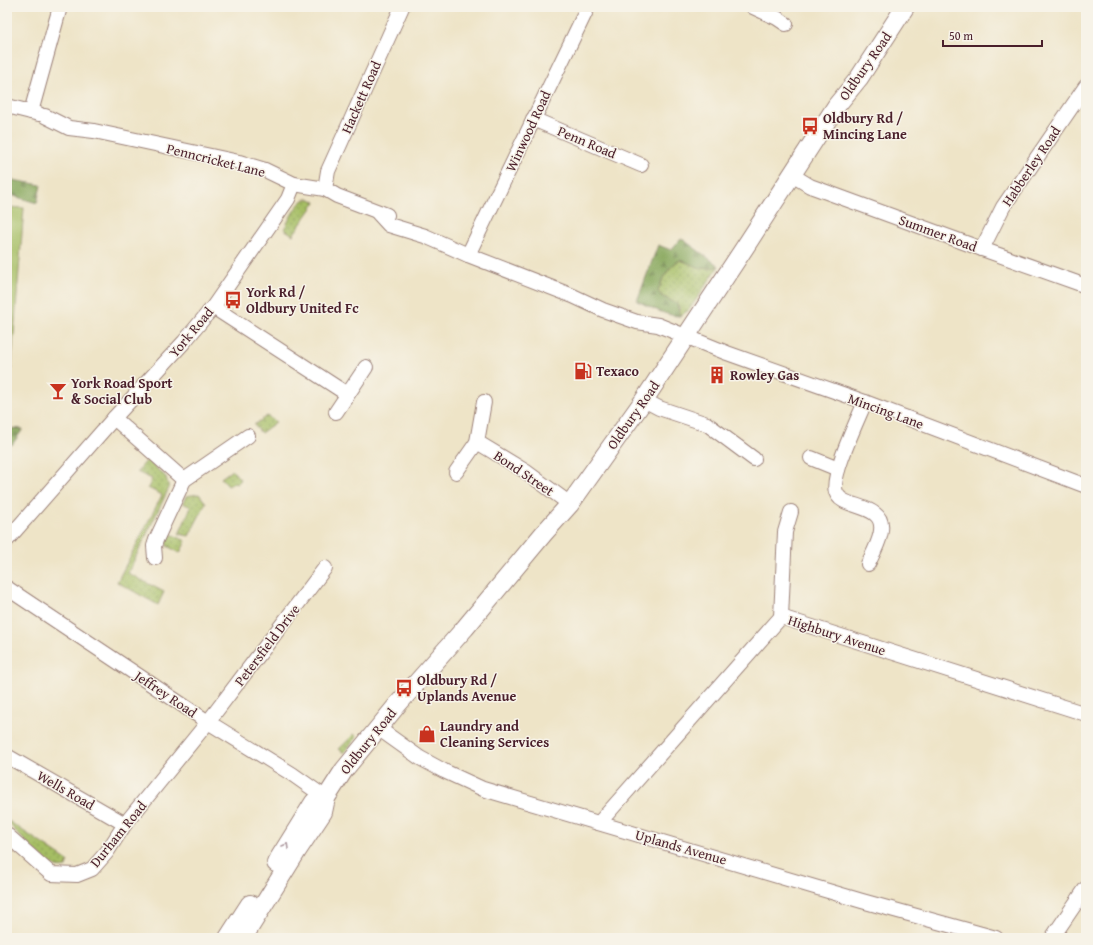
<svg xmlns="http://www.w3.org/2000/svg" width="1093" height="945" font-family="'Gentium Book Plus',serif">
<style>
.grass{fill:url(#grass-dots);stroke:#786e47}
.forest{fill:url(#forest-firs);stroke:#676242}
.pitch{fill:#a5be63;stroke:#786e47}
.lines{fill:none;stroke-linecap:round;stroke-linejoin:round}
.minor-casing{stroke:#9c8279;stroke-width:16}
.major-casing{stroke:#9c8279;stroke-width:20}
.minor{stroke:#fff;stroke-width:14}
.major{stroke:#fff;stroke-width:18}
.oneway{stroke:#ae9aa0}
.labels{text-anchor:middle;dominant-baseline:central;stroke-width:3;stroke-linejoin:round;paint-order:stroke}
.street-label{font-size:14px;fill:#4a1f2b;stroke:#f7f3e8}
.poi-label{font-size:14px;font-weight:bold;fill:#4a1f2b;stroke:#f7f3e8;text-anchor:start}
</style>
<defs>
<pattern id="grass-dots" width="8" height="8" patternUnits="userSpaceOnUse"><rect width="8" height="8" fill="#a5be63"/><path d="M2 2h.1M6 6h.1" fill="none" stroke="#889a52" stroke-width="1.8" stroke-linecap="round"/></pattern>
<pattern id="forest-firs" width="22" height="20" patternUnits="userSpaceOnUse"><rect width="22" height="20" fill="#84a559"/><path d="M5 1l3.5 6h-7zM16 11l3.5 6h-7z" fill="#6e864a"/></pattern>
</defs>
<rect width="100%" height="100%" fill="#f7f3e8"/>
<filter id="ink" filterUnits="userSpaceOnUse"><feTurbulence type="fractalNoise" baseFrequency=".025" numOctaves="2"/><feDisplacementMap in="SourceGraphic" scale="8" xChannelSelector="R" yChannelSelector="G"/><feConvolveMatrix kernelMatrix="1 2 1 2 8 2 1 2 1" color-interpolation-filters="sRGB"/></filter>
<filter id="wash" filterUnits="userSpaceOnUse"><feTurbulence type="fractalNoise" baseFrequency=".012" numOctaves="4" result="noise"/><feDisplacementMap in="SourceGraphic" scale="16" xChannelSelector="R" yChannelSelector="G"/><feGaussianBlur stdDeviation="0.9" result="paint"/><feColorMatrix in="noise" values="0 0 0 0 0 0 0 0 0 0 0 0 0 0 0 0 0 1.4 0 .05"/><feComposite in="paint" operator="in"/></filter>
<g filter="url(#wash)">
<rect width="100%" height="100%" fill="#eee4c7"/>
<!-- grass -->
<g class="grass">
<path d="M306 199H311L316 202 293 235 284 229C290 219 295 204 306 199Z"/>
<path d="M680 260C696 265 701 272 719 266L689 310 680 316V308L672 301 661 296 658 291C662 280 669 265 680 260Z"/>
<polygon points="267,416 276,422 261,433 254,425"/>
<polygon points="147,460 166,477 169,488 128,573 164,592 158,605 117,582 162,495 148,488 152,479 137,472"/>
<polygon points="232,470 241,480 237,484 234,483 228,486 221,478"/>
<polygon points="199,494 206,503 189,536 179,534 191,507 183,503 186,496"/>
<polygon points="169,533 186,541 180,553 167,546 166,538"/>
<polygon points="354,734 357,737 344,753 339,749"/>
<path d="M7 820 68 861 66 867C62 868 59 868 56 867 46 863 12 830 7 820Z"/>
</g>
<!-- forest -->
<g class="forest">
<polygon points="7,179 41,185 37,203 7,194"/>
<path d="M681 238 719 266C701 272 696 265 680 260 669 265 662 280 658 291L661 296 677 304 680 316C665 316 651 307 637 301L658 245 671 250Z"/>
<polygon points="7,428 23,429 12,445 7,443"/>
</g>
<!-- pitch -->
<polygon class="pitch" points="7,207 24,208 8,410 7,410"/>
</g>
<g filter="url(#ink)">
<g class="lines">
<!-- minor casing -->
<g class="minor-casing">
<g id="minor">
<polyline points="753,7 777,18 786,24"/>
<polyline points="7,106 39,114"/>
<polyline points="31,112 60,7"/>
<polyline points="45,116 69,128 94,131 239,162 265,170 294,184 325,189 337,196 387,215"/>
<polyline points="533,119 641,165"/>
<polyline points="792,175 810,186 982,249 1086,286"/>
<polyline points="325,189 328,171 402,7"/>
<polyline points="378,213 389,225 425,236 468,255 573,296 603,310 637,322 658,325 727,353 865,402 1086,486"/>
<polyline points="982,249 1003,207 1086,86"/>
<polyline points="468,255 588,7"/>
<polyline points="213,307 347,394"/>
<polyline points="644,400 659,408 707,424 754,459"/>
<path d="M865 402C858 419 830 477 836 492 838 498 843 501 849 503 857 506 868 508 875 514 890 525 874 551 868 564"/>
<polyline points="336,412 366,367"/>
<polyline points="114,418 184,480"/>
<polyline points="477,442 525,471 570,504"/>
<polyline points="811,458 838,469"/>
<polyline points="456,472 477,442 484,402"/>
<polyline points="7,540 114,418 184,342 213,307 288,199 294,184"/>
<polyline points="155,558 154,546 156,540 184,480 248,436"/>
<polyline points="7,588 208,722 292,774 326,798"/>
<polyline points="781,617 785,532 791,512"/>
<polyline points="378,728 420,758 444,771 483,789 862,901 996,938"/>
<polyline points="7,756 125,824"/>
<polyline points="599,823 781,617 1086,714"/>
<polyline points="7,835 51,874 77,875 92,869 107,852 125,824 208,722 325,568"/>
<polyline points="1052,938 1086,888"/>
</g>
</g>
<!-- major casing -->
<g class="major-casing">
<g id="major">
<polyline points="276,863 314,802 326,798"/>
<polyline points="228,938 250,904"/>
<polyline points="243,938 297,851 323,812 326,798 344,770 398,704 465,628 544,533 570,504 644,400 745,247 837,105 859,78 905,7"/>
</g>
</g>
<!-- minor -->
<use href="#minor" class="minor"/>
<!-- major -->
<use href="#major" class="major"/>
</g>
<!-- one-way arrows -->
<defs><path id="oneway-chevron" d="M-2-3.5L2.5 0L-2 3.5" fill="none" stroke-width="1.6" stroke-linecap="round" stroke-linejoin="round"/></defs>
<use class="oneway" href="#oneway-chevron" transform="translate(286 846) rotate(-60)"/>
</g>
<!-- icons -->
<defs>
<g id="bus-bare" transform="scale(1.38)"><path d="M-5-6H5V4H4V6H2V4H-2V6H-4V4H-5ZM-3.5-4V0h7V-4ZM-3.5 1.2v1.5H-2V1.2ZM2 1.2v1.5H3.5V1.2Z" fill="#c8321e" stroke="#f7f3e8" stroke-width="2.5" paint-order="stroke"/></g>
<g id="fuel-bare" transform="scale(1.38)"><path d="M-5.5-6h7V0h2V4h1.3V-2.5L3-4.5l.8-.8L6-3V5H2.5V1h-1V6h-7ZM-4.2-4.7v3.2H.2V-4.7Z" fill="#c8321e" stroke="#f7f3e8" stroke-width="2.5" paint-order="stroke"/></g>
<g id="building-bare" transform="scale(1.38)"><path d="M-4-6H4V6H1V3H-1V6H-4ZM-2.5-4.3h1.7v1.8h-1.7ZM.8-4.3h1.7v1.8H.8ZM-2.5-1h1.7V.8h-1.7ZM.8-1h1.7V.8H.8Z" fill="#c8321e" stroke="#f7f3e8" stroke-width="2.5" paint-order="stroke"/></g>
<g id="bar-bare" transform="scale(1.38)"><path d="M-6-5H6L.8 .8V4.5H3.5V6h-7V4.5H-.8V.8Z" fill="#c8321e" stroke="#f7f3e8" stroke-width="2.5" paint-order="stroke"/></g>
<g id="shop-bare" transform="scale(1.38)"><path d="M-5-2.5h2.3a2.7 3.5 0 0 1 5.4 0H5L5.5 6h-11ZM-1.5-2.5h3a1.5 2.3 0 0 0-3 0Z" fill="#c8321e" stroke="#f7f3e8" stroke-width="2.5" paint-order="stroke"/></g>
</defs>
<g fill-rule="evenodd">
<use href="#bus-bare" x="810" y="126"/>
<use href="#bus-bare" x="233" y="300"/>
<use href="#fuel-bare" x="583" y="371"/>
<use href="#building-bare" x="717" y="375"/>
<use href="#bar-bare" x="58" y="391"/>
<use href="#bus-bare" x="404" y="688"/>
<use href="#shop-bare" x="427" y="734"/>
</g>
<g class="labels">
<!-- street labels -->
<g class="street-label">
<text transform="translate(865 66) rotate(-55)">Oldbury Road</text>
<text transform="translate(361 97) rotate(-66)">Hackett Road</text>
<text transform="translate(528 131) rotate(-65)">Winwood Road</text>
<text transform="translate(587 142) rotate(23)">Penn Road</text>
<text transform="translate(216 160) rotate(14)">Penncricket Lane</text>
<text transform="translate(1031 166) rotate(-56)">Habberley Road</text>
<text transform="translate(938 233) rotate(20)">Summer Road</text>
<text transform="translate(191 332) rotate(-50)">York Road</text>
<text transform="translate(886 411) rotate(20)">Mincing Lane</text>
<text transform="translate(633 415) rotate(-55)">Oldbury Road</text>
<text transform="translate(524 473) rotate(34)">Bond Street</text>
<text transform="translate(837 635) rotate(18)">Highbury Avenue</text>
<text transform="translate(267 645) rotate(-53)">Petersfield Drive</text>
<text transform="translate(166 694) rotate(34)">Jeffrey Road</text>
<text transform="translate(368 741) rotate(-51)">Oldbury Road</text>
<text transform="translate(66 790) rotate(30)">Wells Road</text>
<text transform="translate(118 834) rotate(-51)">Durham Road</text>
<text transform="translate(681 847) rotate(16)">Uplands Avenue</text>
</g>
<!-- poi labels -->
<g class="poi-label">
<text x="823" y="118">Oldbury Rd /<tspan x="823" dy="16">Mincing Lane</tspan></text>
<text x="246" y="292">York Rd /<tspan x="246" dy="16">Oldbury United Fc</tspan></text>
<text x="596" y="371">Texaco</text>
<text x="730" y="375">Rowley Gas</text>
<text x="71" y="383">York Road Sport<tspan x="71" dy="16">&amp; Social Club</tspan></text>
<text x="417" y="680">Oldbury Rd /<tspan x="417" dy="16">Uplands Avenue</tspan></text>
<text x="440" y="726">Laundry and<tspan x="440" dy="16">Cleaning Services</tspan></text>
</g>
</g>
<!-- margin -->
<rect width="1093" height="945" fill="none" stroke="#f7f3e8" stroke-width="24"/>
<!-- scale -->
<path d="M943 40v6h99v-6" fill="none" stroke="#4a1f2b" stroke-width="2"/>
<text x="949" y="40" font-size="12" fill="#4a1f2b" stroke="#f7f3e8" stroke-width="3" paint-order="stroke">50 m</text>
</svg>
